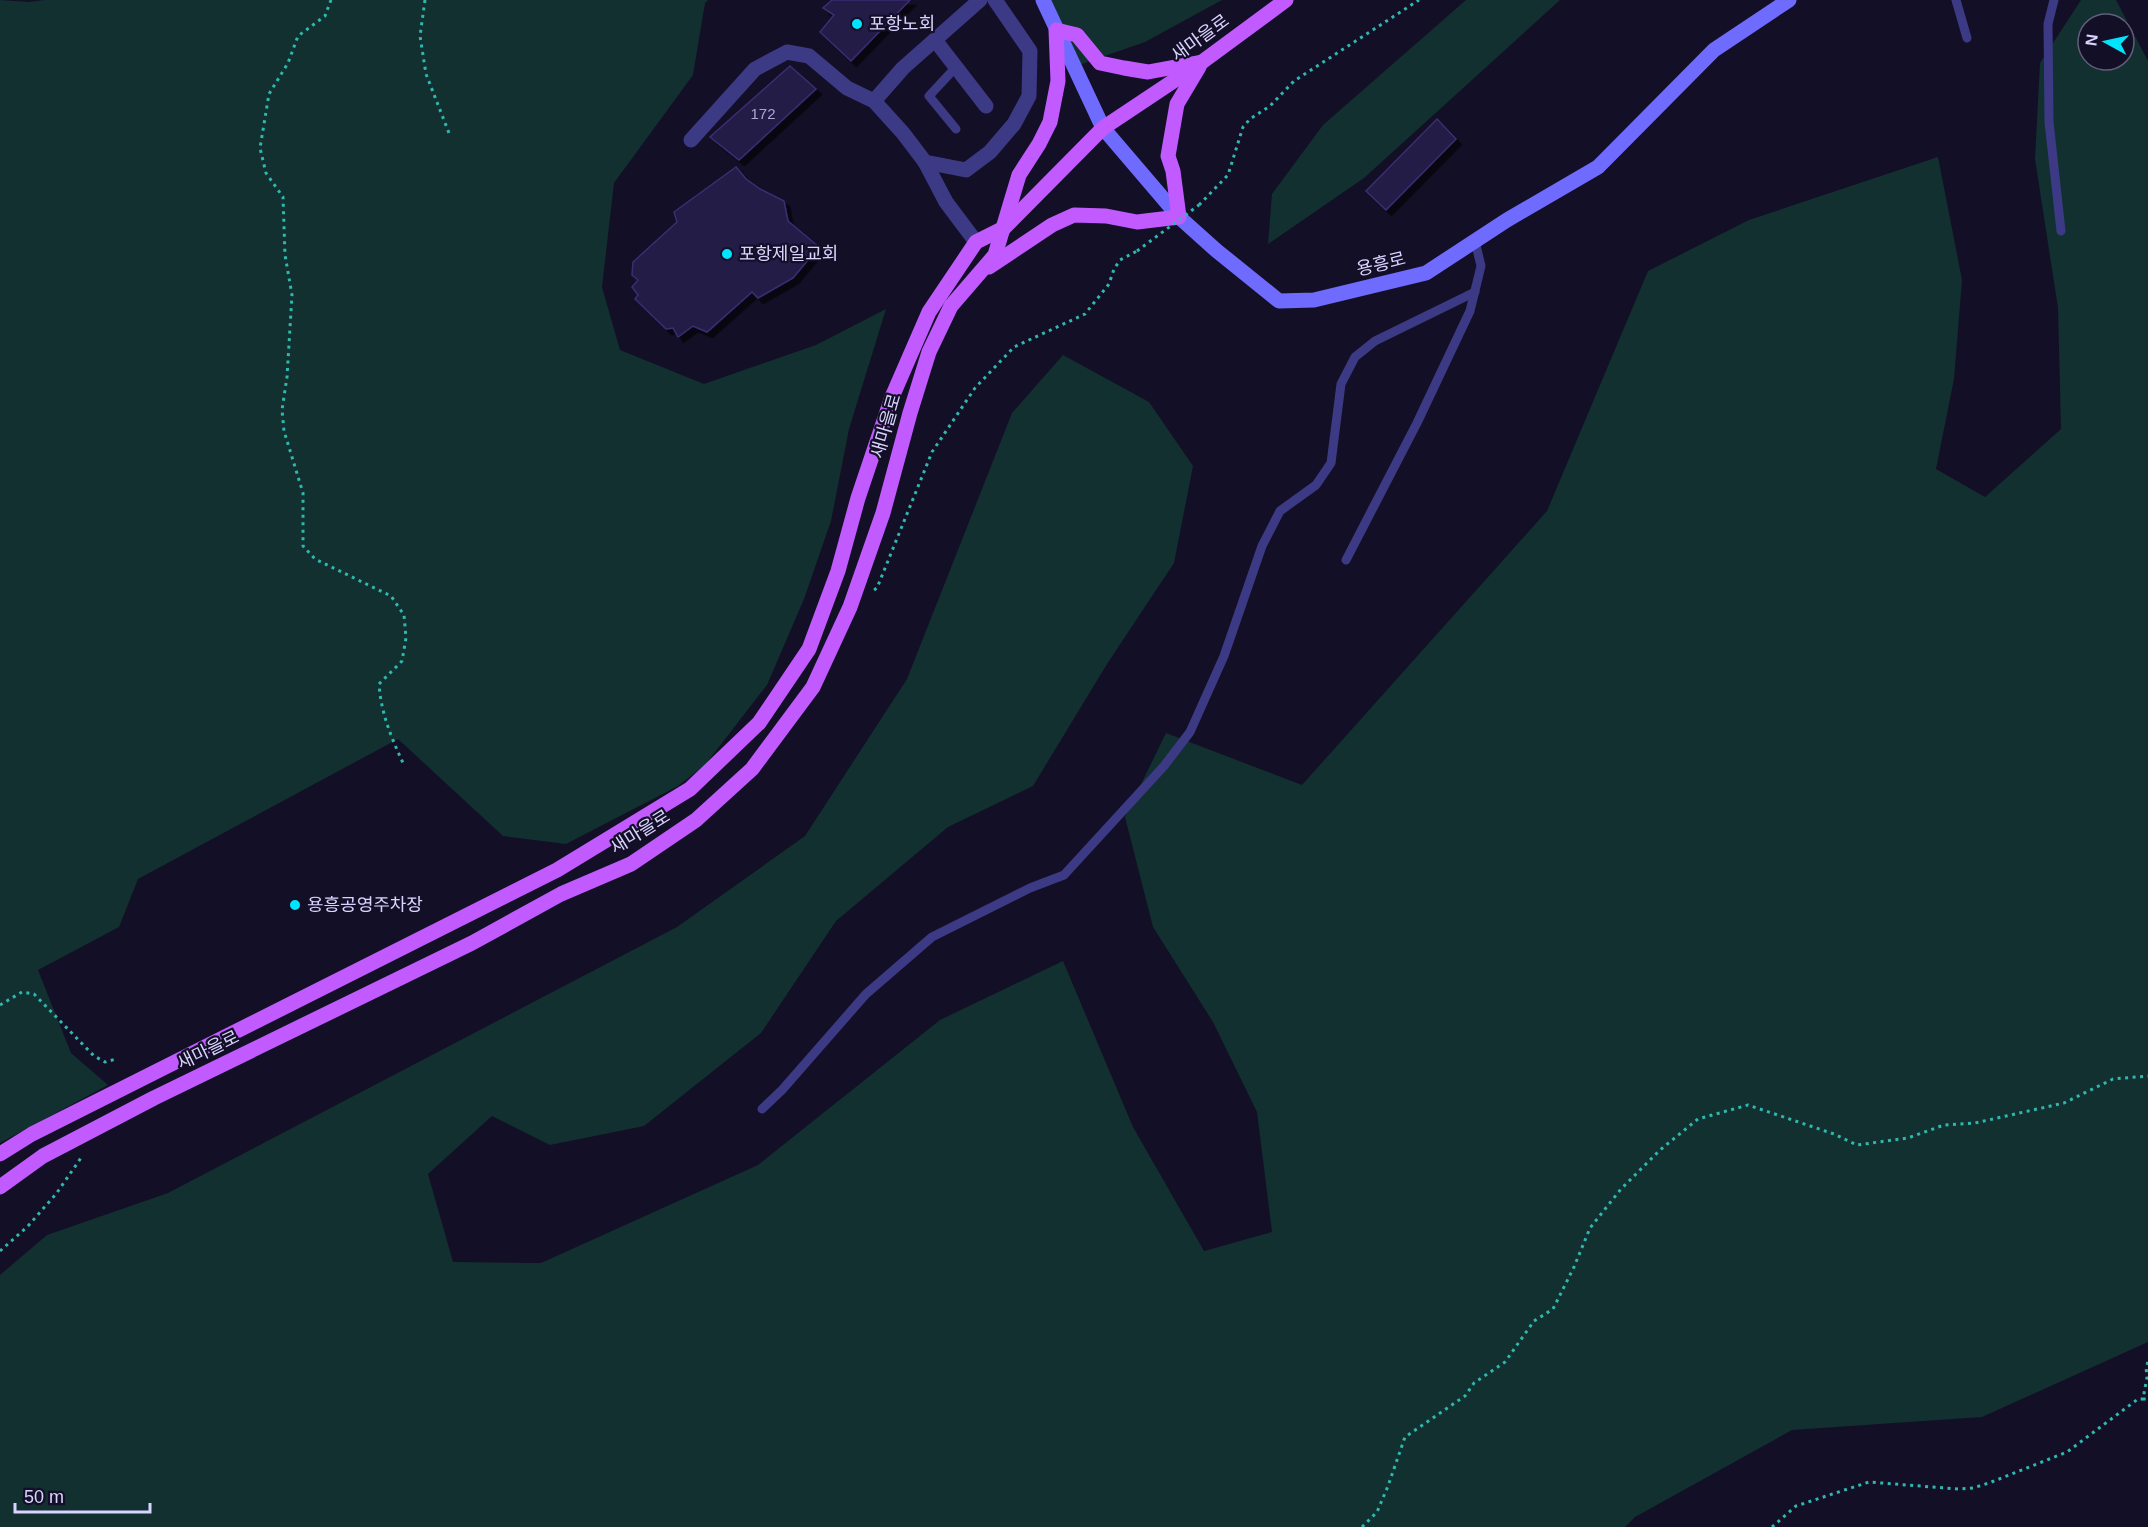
<svg xmlns="http://www.w3.org/2000/svg" width="2148" height="1527" font-family="Arial,'Noto Sans KR',sans-serif">
<style>
.green{fill:#12302f;fill-rule:evenodd}
.building{fill:#241b47;stroke:#3b2d73;stroke-width:1.5;filter:url(#shadow)}
.lines{fill:none;stroke-linecap:round;stroke-linejoin:round}
.path{stroke:#2fb8b0;stroke-width:3;stroke-dasharray:3 4.5;stroke-linecap:butt}
.lane{stroke:#3d3a85;stroke-width:9}
.street{stroke:#3d3a85;stroke-width:15}
.secondary{stroke:#6f6bff;stroke-width:15}
.primary{stroke:#c25bff;stroke-width:15}
.path-bridge{stroke:#2fb8b0;stroke-width:3;stroke-dasharray:3 4.5;stroke-linecap:butt}
.poi-dot{fill:#00e5ff;stroke:#130f26;stroke-width:2}
.labels{text-anchor:middle;dominant-baseline:central;stroke-width:4.5;stroke-linejoin:round;paint-order:stroke}
.number-label{font-size:15px;fill:#aca6d1}
.poi-label{font-size:18px;fill:#d9d4ff;stroke:#130f26;text-anchor:start}
.street-label{font-size:18px;fill:#d9d4ff;stroke:#130f26}
</style>
<defs>
<filter id="shadow"><feDropShadow dx="5.5" dy="5.5" stdDeviation="0" flood-color="#0009"/></filter>
</defs>
<rect width="100%" height="100%" fill="#130f26"/>
<!-- green -->
<g class="green">
<polygon points="0,0 29,2 44,0 708,0 705,3 693,75 614,183 602,287 620,350 704,384 816,345 886,309 849,429 831,521 804,599 767,685 705,765 678,786 566,844 503,836 398,739 138,879 119,927 38,970 71,1053 108,1085 0,1143"/>
<polygon points="1050,0 1222,0 1145,42 1076,66"/>
<polygon points="1466,0 1560,0 1364,178 1268,244 1272,194 1323,125"/>
<path d="M2081 0H2116L2148 61V1342L1982 1417 1792 1430 1635 1517 1625 1527H0V1275L47 1235 168 1193 677 927 805 836 907 679 1012 413 1063 355 1149 402 1193 466 1174 563 1107 664 1033 786 948 827 836 921 761 1033 644 1126 550 1145 492 1116 428 1174 453 1262 541 1263 758 1165 940 1020 1063 961 1133 1127 1204 1251 1272 1232 1257 1112 1213 1022 1153 927 1125 817 1166 733 1302 785 1547 511 1648 271 1749 220 1938 157 1962 280 1954 379 1936 469 1985 497 2061 429 2058 308 2035 159 2040 63ZM2088 24H2124V60H2088Z"/>
</g>
<!-- building -->
<g class="building">
<polygon points="832,0 910,0 851,61 820,32 834,15 823,8"/>
<polygon points="790,66 816,89 739,160 710,137"/>
<polygon points="1437,119 1456,139 1386,210 1366,191"/>
<polygon points="736,167 746,179 760,189 784,201 788,221 819,247 793,278 758,298 752,292 707,332 693,326 678,337 673,328 666,329 635,299 638,295 632,287 638,280 632,275 633,262 677,222 674,212"/>
</g>
<g class="lines">
<!-- path -->
<g class="path">
<path d="M331 0 325 16 298 36 288 63 269 94 260 148 266 173 283 197 285 255 292 295 287 377 282 410 284 431 303 493V546L315 559 391 596 404 615 406 638 402 661 379 684C381 713 391 737 403 763"/>
<polyline points="425,0 420,36 426,74 449,133"/>
<polyline points="1199,205 1228,175 1243,127 1250,119 1270,106 1294,81 1419,0"/>
<polyline points="874,590 877,588 932,452 975,388 1014,347 1085,314 1109,284 1114,269 1120,260 1137,251"/>
<polyline points="0,1005 22,992 34,994 94,1056 105,1062 116,1059"/>
<polyline points="0,1251 28,1226 56,1194 83,1155"/>
<polyline points="2148,1362 2146,1367 2147,1377 2143,1399 2148,1399"/>
<polyline points="1362,1527 1377,1512 1388,1486 1405,1437 1465,1396 1474,1383 1505,1362 1534,1321 1553,1309 1574,1267 1590,1228 1621,1189 1660,1150 1698,1119 1748,1105 1834,1134 1857,1145 1908,1138 1944,1125 1975,1123 2064,1103 2113,1079 2148,1076"/>
<polyline points="1772,1527 1796,1506 1869,1482 1958,1489 1973,1488 1989,1483 2067,1452 2138,1399 2143,1399"/>
</g>
<!-- lane -->
<g class="lane">
<polyline points="1956,0 1967,38"/>
<polyline points="2054,0 2048,24 2049,122 2061,231"/>
<polyline points="956,129 929,96 956,67"/>
<polyline points="1346,560 1417,423 1470,311 1481,266 1475,241"/>
<polyline points="762,1109 782,1090 866,994 932,937 1030,888 1064,875 1164,766 1190,732 1224,656 1262,546 1280,511 1316,485 1331,463 1341,384 1355,357 1375,341 1475,292"/>
</g>
<!-- street -->
<g class="street">
<polyline points="980,0 903,68 874,101 903,133 925,162 966,170 990,152 1014,124 1029,96 1030,51 995,0"/>
<polyline points="935,40 986,106"/>
<polyline points="691,140 755,69 787,52 809,56 847,88 874,101"/>
<polyline points="925,162 946,202 976,242"/>
</g>
<!-- secondary -->
<polyline class="secondary" points="1043,0 1103,128 1179,217 1217,251 1279,301 1314,300 1426,273 1507,220 1598,167 1714,50 1789,0"/>
<!-- primary -->
<g class="primary">
<polyline points="989,267 1052,225 1074,215 1106,216 1137,222 1179,217 1173,171 1168,156 1177,104 1199,67"/>
<polyline points="0,1154 32,1134 557,870 690,789 759,723 809,649 838,571 858,498 892,397 929,312 976,242 1004,228 1103,128 1202,62 1286,0"/>
<polyline points="0,1187 43,1156 154,1098 472,943 561,894 631,864 696,820 752,769 813,687 850,607 883,513 910,413 929,352 951,306 995,255 1019,175 1039,144 1050,122 1058,81 1056,30 1077,35 1100,63 1124,68 1148,72 1202,62"/>
</g>
<!-- path-bridge -->
<polyline class="path-bridge" points="1137,251 1199,205"/>
</g>
<!-- markers -->
<g class="poi-dot">
<circle cx="857" cy="24" r="6"/>
<circle cx="727" cy="254" r="6"/>
<circle cx="295" cy="905" r="6"/>
</g>
<g class="labels">
<!-- number labels -->
<g class="number-label">
<text x="763" y="113">172</text>
</g>
<!-- poi labels -->
<g class="poi-label">
<text x="869" y="24">포항노회</text>
<text x="739" y="254">포항제일교회</text>
<text x="307" y="905">용흥공영주차장</text>
</g>
<!-- street labels -->
<g class="street-label">
<text transform="translate(1200 38) rotate(-36)">새마을로</text>
<text transform="translate(1381 264) rotate(-14)">용흥로</text>
<text transform="translate(886 426) rotate(-74)">새마을로</text>
<text transform="translate(640 832) rotate(-32)">새마을로</text>
<text transform="translate(208 1050) rotate(-26)">새마을로</text>
</g>
</g>
<!-- north arrow -->
<g transform="translate(2106 42) rotate(278)"><circle r="28" fill="#130f26" stroke="#625e7d" stroke-width="1.5"/>
<path d="M0-4.5L10 22L0 15L-10 22Z" fill="#00e5ff"/>
<text y="-9" font-size="16" font-weight="bold" text-anchor="middle" fill="#d9d4ff">N</text>
</g>
<!-- scale -->
<path d="M15 1503v9h135v-9" fill="none" stroke="#d9d4ff" stroke-width="3"/>
<text x="24" y="1503" font-size="18" fill="#d9d4ff" stroke="#130f26" stroke-width="4.5" paint-order="stroke">50 m</text>
</svg>
